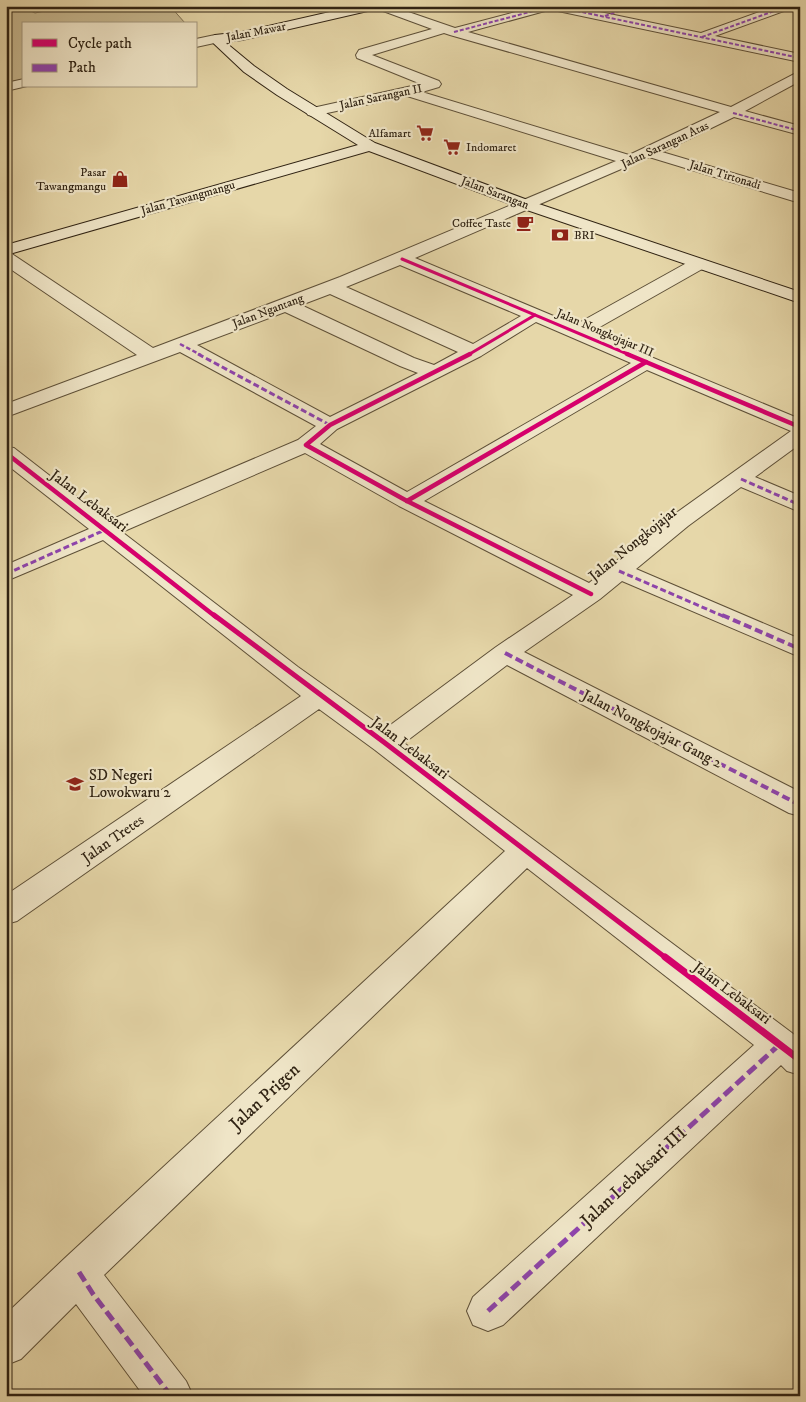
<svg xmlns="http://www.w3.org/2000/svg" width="806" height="1402" font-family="'IM FELL DW Pica',serif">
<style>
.green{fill:#c7b890;stroke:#7c6e52}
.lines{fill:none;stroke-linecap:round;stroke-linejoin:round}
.minor-casing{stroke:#5e5038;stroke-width:2}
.secondary-casing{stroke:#302313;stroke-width:2}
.minor{fill:#efe5c7;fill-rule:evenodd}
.secondary{fill:#efe5c7;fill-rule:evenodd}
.quiet-far4{stroke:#8e44ad;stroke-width:2;stroke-dasharray:4 2;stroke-linecap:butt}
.quiet-far3{stroke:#8e44ad;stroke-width:2.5;stroke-dasharray:4.5 2.5;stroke-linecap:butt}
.quiet-far2{stroke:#8e44ad;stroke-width:3;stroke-dasharray:6 3;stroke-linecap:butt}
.quiet-far1{stroke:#8e44ad;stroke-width:4;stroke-dasharray:8 4;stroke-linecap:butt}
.quiet{stroke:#8e44ad;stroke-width:5;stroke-dasharray:11 5;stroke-linecap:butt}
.cycleway-far3-casing{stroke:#efe5c7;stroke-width:5}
.cycleway-far2-casing{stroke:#efe5c7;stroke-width:7}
.cycleway-far1-casing{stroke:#efe5c7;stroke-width:8}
.cycleway-casing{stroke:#efe5c7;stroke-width:10}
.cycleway-far3{stroke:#d6006c;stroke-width:3}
.cycleway-far2{stroke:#d6006c;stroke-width:4.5}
.cycleway-far1{stroke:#d6006c;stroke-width:5}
.cycleway{stroke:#d6006c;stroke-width:7}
.labels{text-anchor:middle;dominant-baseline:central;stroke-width:4.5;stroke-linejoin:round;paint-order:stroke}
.far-street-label{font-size:12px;fill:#302313;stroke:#efe5c7}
.far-poi-label{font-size:12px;fill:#302313;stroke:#efe5c7;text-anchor:end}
.street-label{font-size:15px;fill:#302313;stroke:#efe5c7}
.poi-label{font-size:15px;fill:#302313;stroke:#efe5c7;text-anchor:start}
.near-street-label{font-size:18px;fill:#302313;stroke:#efe5c7}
</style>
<rect width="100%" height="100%" fill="#e6d7a9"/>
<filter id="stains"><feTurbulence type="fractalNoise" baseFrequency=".004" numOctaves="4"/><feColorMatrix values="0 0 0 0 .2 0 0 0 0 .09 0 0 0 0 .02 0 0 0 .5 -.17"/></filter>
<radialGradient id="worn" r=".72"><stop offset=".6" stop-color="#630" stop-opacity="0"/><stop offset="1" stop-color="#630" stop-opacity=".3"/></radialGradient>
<!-- green -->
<polygon class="green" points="6,6 21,6 35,13 67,6 170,6 185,23 24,24 24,79 6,83"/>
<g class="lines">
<!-- minor casing -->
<g class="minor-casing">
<g id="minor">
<path d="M373 6H391L455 28 538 6H571L701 33 776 6H794L792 8 715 36 800 54V62L558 11H545L468 32 731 107 800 71V81L745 111 800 126V135L734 117 662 152 800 193V203L649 157 415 258 575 325 692 260 698 259 704 260 707 264 704 268 591 332 800 419V444L755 477 800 496V512L741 487 688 526 636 569 800 639V657L622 581 600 599 524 652 800 792V816L789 813 507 665 404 743 792 1033 800 1040V1075L787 1071 781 1065 503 1325 488 1331 473 1325 467 1311 473 1297 754 1045 527 868 104 1275 186 1381 193 1396H144L76 1304 21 1359 6 1365V1314L65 1258 505 851 375 750 319 709 17 921 6 924V895L301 696 103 540 6 581V565L89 529 6 464V447L14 448 108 521 298 440 316 426 180 352 6 417V404L137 355 6 266V253L12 254 153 348 340 277 616 161 407 96 313 116 308 115 306 112 308 109 421 84 357 58 356 55 359 50 432 29 375 8ZM444 33 450 35 720 112 629 155 422 92 439 87 441 84 439 81 372 55ZM400 265 521 316 473 344 346 287ZM330 294 458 352 434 365 414 358 301 305ZM285 312 400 366 418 373 330 417 197 345ZM536 322 631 363 407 492 320 444 337 429 481 356ZM647 370 791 431 672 516 589 583 424 501ZM305 453 399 506 573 595 496 647 385 729 298 667 122 532Z"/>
<polygon points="215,35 219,36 221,39 219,42 196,47 196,39"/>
<polygon points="24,79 24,86 27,86 6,91 6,83"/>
</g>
</g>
<!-- secondary casing -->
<g class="secondary-casing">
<polygon id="secondary" points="356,6 378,6 372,10 242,40 225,42 254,66 287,89 375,143 533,202 800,292 800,303 521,208 369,151 6,255 6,245 358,145 277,95 244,72 209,39 215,35 242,32"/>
</g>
<!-- minor -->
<use href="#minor" class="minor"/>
<!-- secondary -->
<use href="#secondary" class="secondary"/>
<!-- quiet-far4 -->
<g class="quiet-far4">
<polyline points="605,16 632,6"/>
<polyline points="454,32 545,8 558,7 800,58"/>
<polyline points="702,37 788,6"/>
<polyline points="733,113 800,131"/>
</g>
<!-- quiet-far3 -->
<polyline class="quiet-far3" points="180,344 201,355"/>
<!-- quiet-far2 -->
<g class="quiet-far2">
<polyline points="198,354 330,425"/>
<polyline points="741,479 800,505"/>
<polyline points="619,571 725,617"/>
<polyline points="6,574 107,529"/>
</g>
<!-- quiet-far1 -->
<g class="quiet-far1">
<polyline points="722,615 800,649"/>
<polyline points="505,653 800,805"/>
</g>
<!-- quiet -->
<g class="quiet">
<polyline points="79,1272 93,1294 171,1396"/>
<polyline points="488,1311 780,1044"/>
</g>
<!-- cycleway-far3 casing -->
<g class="cycleway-far3-casing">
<g id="cycleway-far3">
<polyline points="402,259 630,355"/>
<polyline points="468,355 535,315"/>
</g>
</g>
<!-- cycleway-far2 casing -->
<g class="cycleway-far2-casing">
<g id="cycleway-far2">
<polyline points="470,354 330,425 306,445 407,501 591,594"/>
<polyline points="627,354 800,427"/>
<polyline points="6,453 216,617"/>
<polyline points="407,501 646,362"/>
</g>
</g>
<!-- cycleway-far1 casing -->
<g class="cycleway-far1-casing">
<polyline id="cycleway-far1" points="214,615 385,743 666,958"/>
</g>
<!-- cycleway casing -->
<g class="cycleway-casing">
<polyline id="cycleway" points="665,957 800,1060"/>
</g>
<!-- cycleway-far3 -->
<use href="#cycleway-far3" class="cycleway-far3"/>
<!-- cycleway-far2 -->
<use href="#cycleway-far2" class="cycleway-far2"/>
<!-- cycleway-far1 -->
<use href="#cycleway-far1" class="cycleway-far1"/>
<!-- cycleway -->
<use href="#cycleway" class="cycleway"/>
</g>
<!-- icons -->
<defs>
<g id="supermarket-bare" transform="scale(1.35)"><path d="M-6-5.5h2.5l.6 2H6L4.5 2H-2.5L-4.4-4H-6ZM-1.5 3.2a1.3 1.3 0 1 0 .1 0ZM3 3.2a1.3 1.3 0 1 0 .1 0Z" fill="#8f2418" stroke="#efe5c7" stroke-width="2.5" paint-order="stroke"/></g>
<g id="shop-bare" transform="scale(1.35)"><path d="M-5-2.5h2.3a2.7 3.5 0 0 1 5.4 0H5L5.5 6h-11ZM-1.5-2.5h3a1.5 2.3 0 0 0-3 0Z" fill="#8f2418" stroke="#efe5c7" stroke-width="2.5" paint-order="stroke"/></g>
<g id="cafe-bare" transform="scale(1.35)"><path d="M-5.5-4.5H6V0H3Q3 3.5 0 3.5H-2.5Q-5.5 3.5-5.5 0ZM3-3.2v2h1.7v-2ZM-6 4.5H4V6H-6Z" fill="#8f2418" stroke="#efe5c7" stroke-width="2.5" paint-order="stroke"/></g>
<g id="bank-bare" transform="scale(1.35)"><path d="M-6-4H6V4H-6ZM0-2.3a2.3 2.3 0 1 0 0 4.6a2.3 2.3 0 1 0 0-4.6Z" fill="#8f2418" stroke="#efe5c7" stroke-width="2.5" paint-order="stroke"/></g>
<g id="school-bare" transform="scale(1.35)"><path d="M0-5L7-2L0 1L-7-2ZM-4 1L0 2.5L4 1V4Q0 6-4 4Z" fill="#8f2418" stroke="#efe5c7" stroke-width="2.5" paint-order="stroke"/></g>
</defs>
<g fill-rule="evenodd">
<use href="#supermarket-bare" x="425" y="133"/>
<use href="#supermarket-bare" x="452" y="147"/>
<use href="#shop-bare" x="120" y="179"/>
<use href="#cafe-bare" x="525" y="223"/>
<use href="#bank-bare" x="560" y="235"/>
<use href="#school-bare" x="75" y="784"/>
</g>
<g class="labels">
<!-- far-street labels -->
<g class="far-street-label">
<text transform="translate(256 32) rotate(-11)">Jalan Mawar</text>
<text transform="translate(381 97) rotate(-12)">Jalan Sarangan II</text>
<text transform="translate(665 145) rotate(-25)">Jalan Sarangan Atas</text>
<text transform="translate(725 175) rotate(17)">Jalan Tirtonadi</text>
<text transform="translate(495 193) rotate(21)">Jalan Sarangan</text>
<text transform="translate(188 198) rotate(-16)">Jalan Tawangmangu</text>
<text transform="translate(268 311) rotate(-21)">Jalan Ngantang</text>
<text transform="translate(605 333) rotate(23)">Jalan Nongkojajar III</text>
</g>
<!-- far-poi labels -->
<g class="far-poi-label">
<text x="411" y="133">Alfamart</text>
<text x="466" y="147" text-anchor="start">Indomaret</text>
<text x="106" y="172">Pasar<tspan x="106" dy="14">Tawangmangu</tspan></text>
<text x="511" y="223">Coffee Taste</text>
<text x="574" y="235" text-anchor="start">BRI</text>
</g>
<!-- street labels -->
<g class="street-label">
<text transform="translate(89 501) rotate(37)">Jalan Lebaksari</text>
<text transform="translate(633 544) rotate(-39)">Jalan Nongkojajar</text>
<text transform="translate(652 729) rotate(27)">Jalan Nongkojajar Gang 2</text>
<text transform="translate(410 748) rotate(37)">Jalan Lebaksari</text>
<text transform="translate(113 839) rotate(-35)">Jalan Tretes</text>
<text transform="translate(732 993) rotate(37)">Jalan Lebaksari</text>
</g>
<!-- poi labels -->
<g class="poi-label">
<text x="89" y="775">SD Negeri<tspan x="89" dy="17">Lowokwaru 2</tspan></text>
</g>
<!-- near-street labels -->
<g class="near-street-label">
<text transform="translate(265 1097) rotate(-43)">Jalan Prigen</text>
<text transform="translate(634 1177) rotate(-43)">Jalan Lebaksari III</text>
</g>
</g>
<!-- margin -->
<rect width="806" height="1402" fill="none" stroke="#e6d7a9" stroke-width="25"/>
<rect x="8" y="8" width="791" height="1387" fill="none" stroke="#302313" stroke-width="2.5"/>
<rect x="12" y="12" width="781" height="1377" fill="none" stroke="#302313"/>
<!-- legend -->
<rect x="22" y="22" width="175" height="65" fill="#efe5c7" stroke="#a3977f"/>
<rect x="32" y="39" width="25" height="8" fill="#d6006c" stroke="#a3977f"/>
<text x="68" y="48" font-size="15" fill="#302313">Cycle path</text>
<rect x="32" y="64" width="25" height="8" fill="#8e44ad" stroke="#a3977f"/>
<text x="68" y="72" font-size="15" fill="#302313">Path</text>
<rect width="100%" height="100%" filter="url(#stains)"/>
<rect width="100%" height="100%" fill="url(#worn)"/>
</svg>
